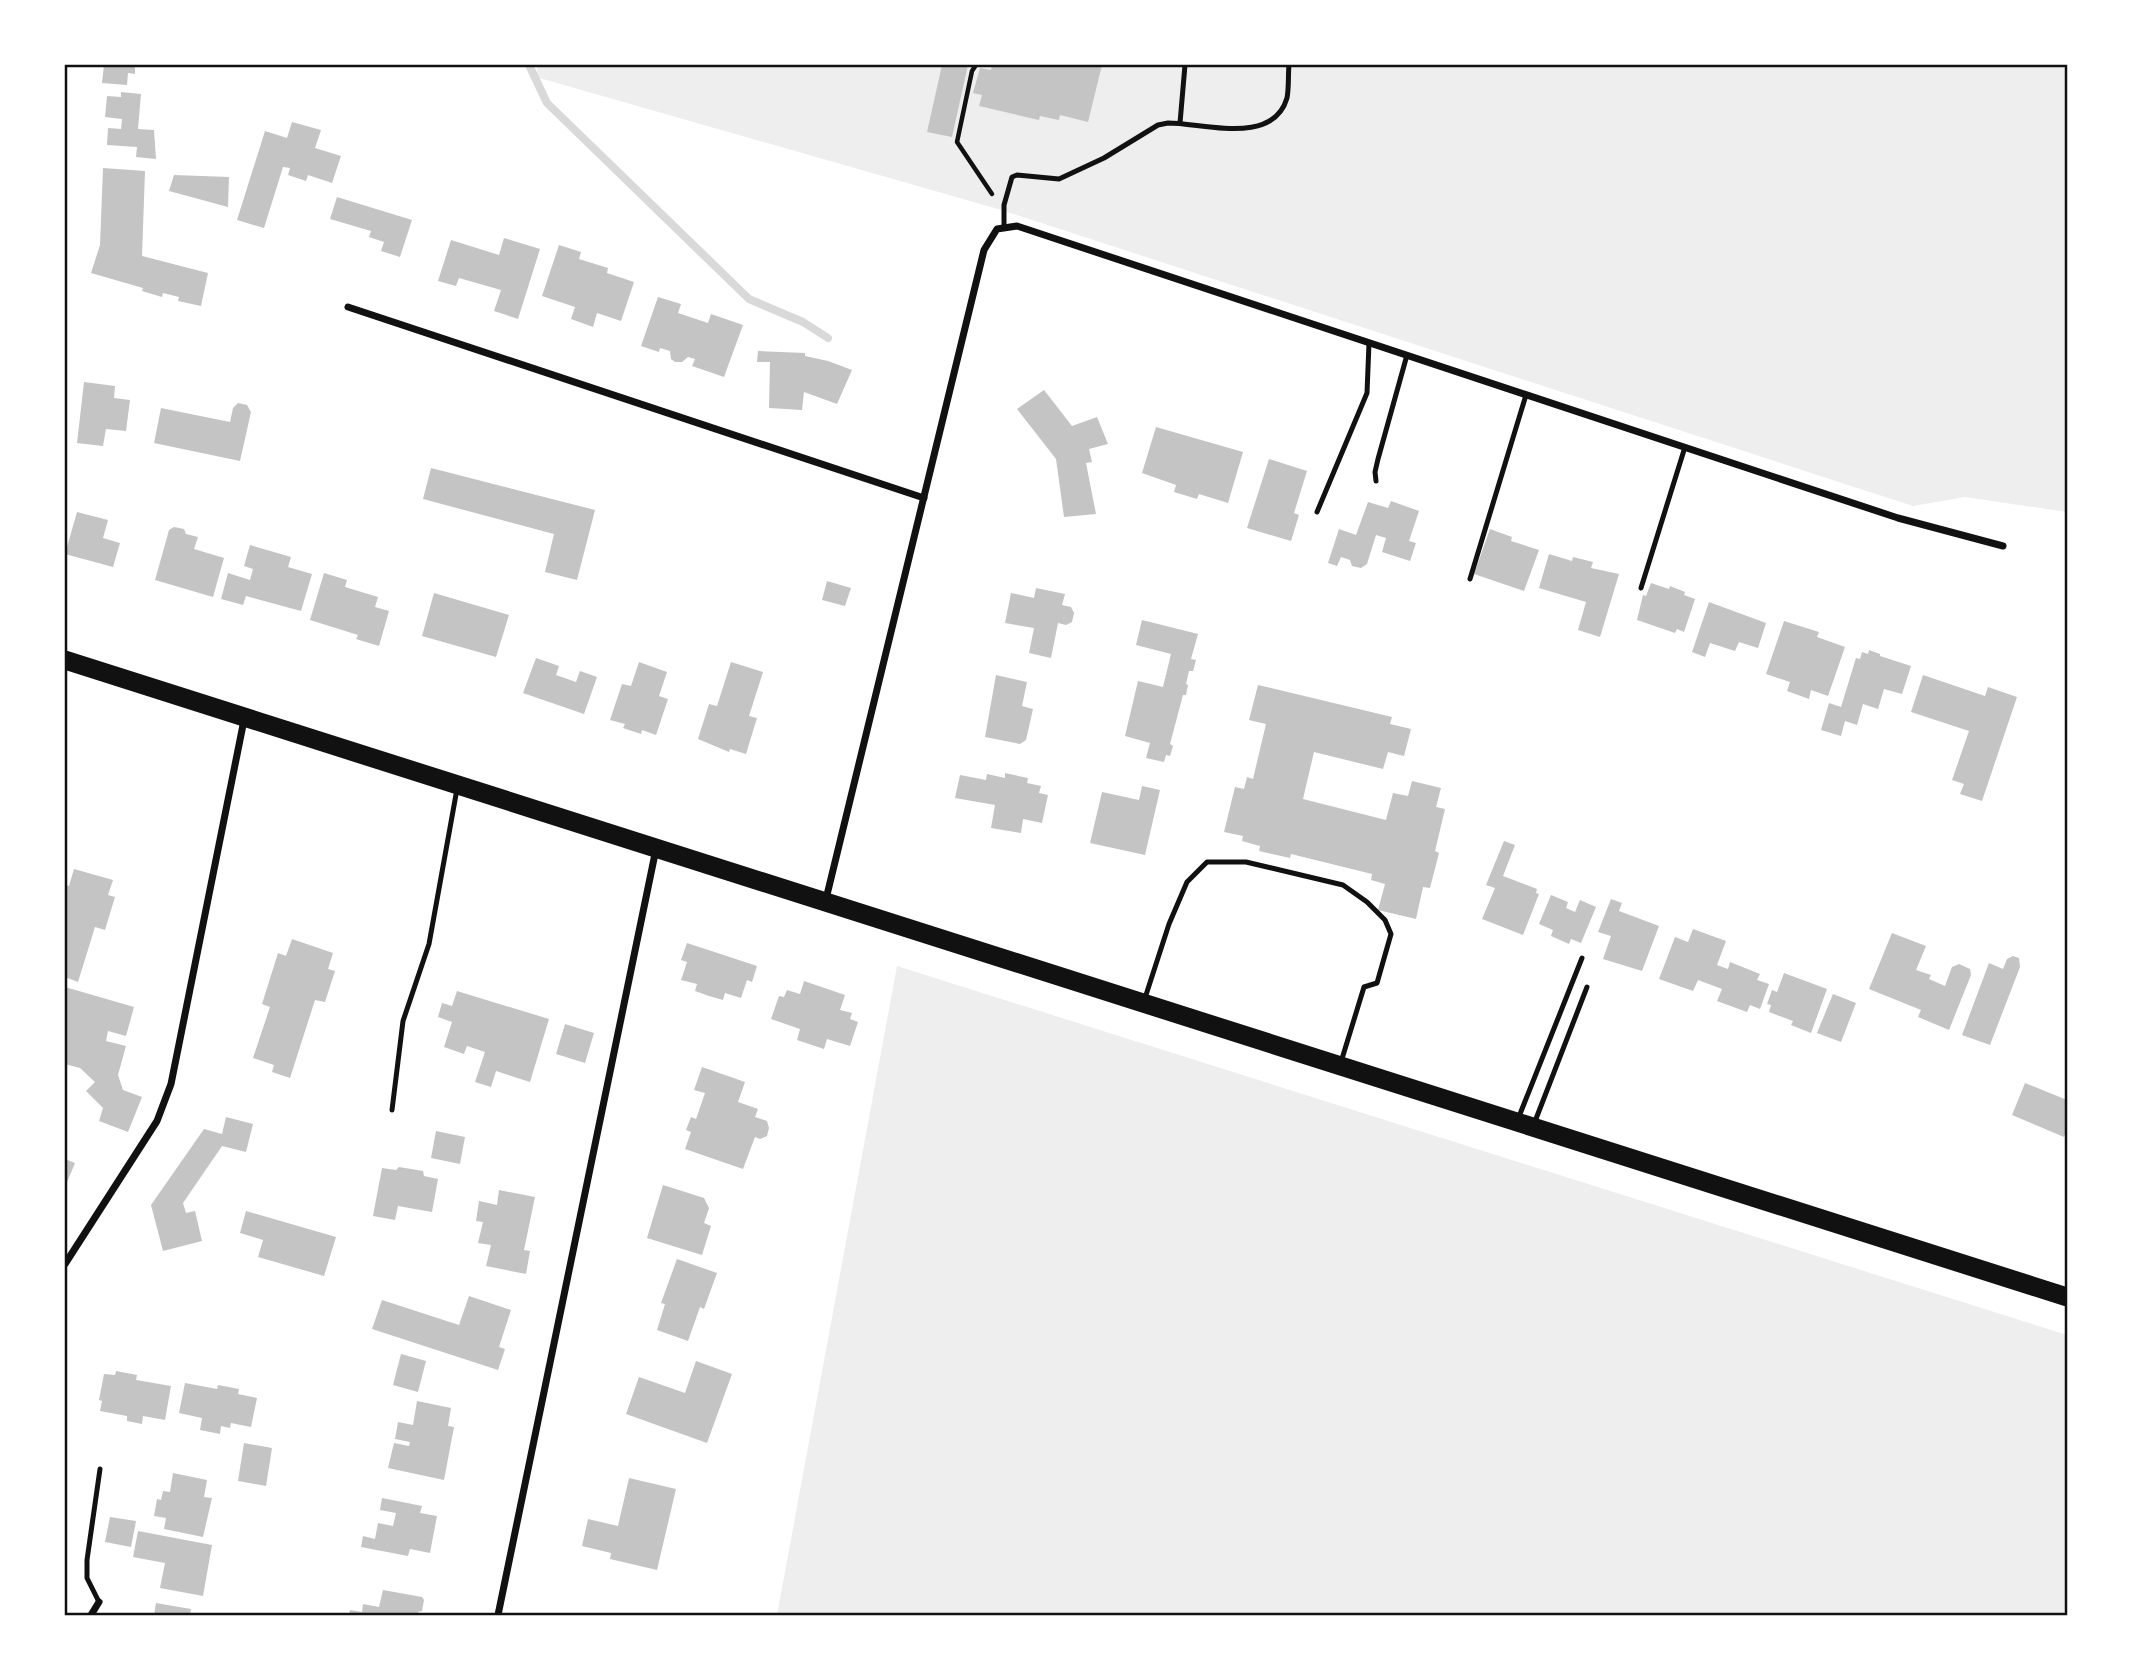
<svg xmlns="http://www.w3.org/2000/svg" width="2132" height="1680" font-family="'Open Sans',sans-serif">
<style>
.green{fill:#eee}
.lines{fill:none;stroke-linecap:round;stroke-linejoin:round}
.stream{stroke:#d9d9d9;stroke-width:8}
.building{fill:#c4c4c4}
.path{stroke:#111;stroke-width:4.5}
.service{stroke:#111;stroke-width:5}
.minor{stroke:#111;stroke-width:7}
.trunk{stroke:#111;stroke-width:19}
.neatline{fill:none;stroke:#111;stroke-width:2.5}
</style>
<rect width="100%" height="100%" fill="#fff"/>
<!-- green -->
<g class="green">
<polygon points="538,65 2067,65 2067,512 1965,497 1913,506 998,209 536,77"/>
<polygon points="897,966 2067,1335 2067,1615 777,1615"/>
</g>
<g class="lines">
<!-- stream -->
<polyline class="stream" points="529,65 547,103 749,299 803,322 828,338"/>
</g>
<!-- building -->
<g class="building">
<polygon points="104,65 135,65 135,74 128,73 127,85 102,83"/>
<polygon points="942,65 968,65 952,137 927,132"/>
<polygon points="992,65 1102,65 1088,122 1060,115 1059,120 1040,116 1039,120 979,106 982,95 973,93 980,68 991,70"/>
<polygon points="121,92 141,94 138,129 154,130 156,159 136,157 137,147 107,145 108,128 121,129 122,119 105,117 107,96 121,97"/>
<polygon points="292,122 321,130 315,148 341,156 332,183 308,175 306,181 288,175 290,168 283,167 264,228 237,220 265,131 287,138"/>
<polygon points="103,168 145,171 142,256 208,273 201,306 178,301 179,297 163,293 162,297 142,291 143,288 91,273 100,245"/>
<polygon points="174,175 229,177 228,207 169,191"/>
<polygon points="337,197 412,220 400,257 381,251 384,242 369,237 371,231 330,219"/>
<polygon points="504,238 540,249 518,319 494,311 501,290 459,278 456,286 438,281 451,240 499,255"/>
<polygon points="559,245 581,252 579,259 608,268 607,273 634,282 621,321 597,313 593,327 571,319 575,307 542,296"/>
<polygon points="658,297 681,304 678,313 708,323 711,314 743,325 724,377 692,366 695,359 688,357 682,362 675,362 671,359 670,351 660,348 659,352 641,346"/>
<polygon points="758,351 805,353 805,356 828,361 852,370 837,404 804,392 802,410 769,408 770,362 757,362"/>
<polygon points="84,382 115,386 114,398 130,400 126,431 106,429 103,446 77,443"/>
<polygon points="1044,390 1072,426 1097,417 1108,444 1089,449 1092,462 1086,463 1096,514 1064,517 1056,459 1017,409"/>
<polygon points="238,403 247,405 251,412 240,461 154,443 161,408 230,422 233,408"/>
<polygon points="1156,427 1243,452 1228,503 1199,494 1197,499 1174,492 1176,485 1142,473"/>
<polygon points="1269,459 1307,471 1294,513 1299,515 1291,541 1247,528"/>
<polygon points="431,468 595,510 577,580 545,572 554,534 423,499"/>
<polygon points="1391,501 1419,511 1409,541 1416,543 1410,561 1382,552 1386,538 1376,535 1367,564 1361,568 1352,566 1350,560 1341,557 1337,566 1328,563 1339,529 1356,535 1368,502 1388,508"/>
<polygon points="77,512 108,520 103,538 120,543 113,567 65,554"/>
<polygon points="174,527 184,529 186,534 198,537 194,549 224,558 213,597 155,580 169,530"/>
<polygon points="1490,529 1512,537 1511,541 1539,550 1524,591 1474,574"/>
<polygon points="250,545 291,557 288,567 312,574 301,611 246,596 243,605 221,599 228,573 250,580 253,569 244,566"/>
<polygon points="1549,554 1572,561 1573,557 1593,562 1591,568 1619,574 1600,637 1578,630 1586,602 1539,588"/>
<polygon points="324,573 347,580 345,587 378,597 375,607 389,611 379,646 356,639 358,635 310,620"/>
<polygon points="827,581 851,588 845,606 822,600"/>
<polygon points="1651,583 1669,589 1670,586 1685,592 1684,595 1695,599 1684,632 1677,629 1675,633 1637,620 1643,595 1646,596"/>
<polygon points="1036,588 1065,594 1062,605 1071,607 1074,613 1072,622 1066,625 1058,623 1051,658 1029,653 1034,628 1005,623 1011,593 1034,598"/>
<polygon points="434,593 509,615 496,657 422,636"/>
<polygon points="1709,602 1766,623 1758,648 1739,642 1735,651 1710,643 1705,657 1692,652"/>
<polygon points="1142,620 1198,634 1191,659 1196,660 1193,671 1189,671 1186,684 1188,685 1186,695 1183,695 1170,744 1173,746 1170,756 1166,755 1164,762 1146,758 1150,743 1125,736 1138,681 1163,687 1171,654 1136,645"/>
<polygon points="1784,621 1819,632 1817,637 1845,647 1828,696 1811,690 1809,699 1787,691 1790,682 1766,674"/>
<polygon points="1869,650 1880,654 1880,656 1911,666 1902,694 1884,689 1878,709 1863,704 1857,725 1845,721 1841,736 1821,730 1829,703 1841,707 1856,658 1860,659 1862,652 1868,654"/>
<polygon points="536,658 559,666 556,675 576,682 580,671 597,677 584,714 523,693"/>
<polygon points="639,662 667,672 659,696 668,699 656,735 642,730 641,734 623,728 625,724 610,720 622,684 631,686"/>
<polygon points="731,662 763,672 749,716 757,718 746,754 730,749 729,752 698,739 709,704 717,706"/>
<polygon points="996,675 1027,682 1022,706 1033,709 1026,740 1020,744 985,737"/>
<polygon points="1923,675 1985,696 1988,687 2017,697 1982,801 1960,794 1964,784 1952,780 1969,731 1911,712"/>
<polygon points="1258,685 1392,717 1390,724 1411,729 1404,756 1388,752 1383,769 1314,752 1303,799 1386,820 1393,793 1408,796 1412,781 1441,788 1436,807 1445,809 1435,851 1439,853 1430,888 1423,887 1416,919 1378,910 1385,884 1371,880 1372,874 1291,854 1290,858 1259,851 1260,846 1242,841 1243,836 1224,832 1235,787 1244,789 1247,777 1253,779 1266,724 1249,720"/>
<polygon points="1005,773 1028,778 1027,783 1041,786 1039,793 1048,795 1042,823 1023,819 1021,833 991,828 995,805 955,798 960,775 986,780 987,774 1005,778"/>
<polygon points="1142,786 1160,790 1145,855 1090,843 1102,792 1139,800"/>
<polygon points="1504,841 1515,845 1503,876 1537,889 1536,893 1539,894 1523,935 1482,919 1495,888 1486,885"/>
<polygon points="74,869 113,880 108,895 115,897 105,930 95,927 78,982 65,977 65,885 69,886"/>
<polygon points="1551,895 1568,902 1566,908 1575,912 1580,900 1596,907 1581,943 1571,939 1569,944 1551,936 1553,930 1539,924"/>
<polygon points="1611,899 1622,903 1619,911 1659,926 1642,971 1603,959 1611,936 1598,932"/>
<polygon points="1693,929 1726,941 1717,965 1728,969 1730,962 1760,974 1757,980 1769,984 1760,1009 1750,1005 1747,1012 1717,1001 1722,989 1698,980 1693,991 1659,979 1675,937 1688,942"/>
<polygon points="1892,933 1926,946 1916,970 1931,975 1929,979 1945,986 1952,967 1959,964 1970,969 1971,975 1949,1030 1918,1017 1921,1010 1869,989"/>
<polygon points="292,939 333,953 328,969 335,971 325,1002 315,1000 290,1078 272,1072 274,1065 253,1058 270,1007 262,1004 278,953 286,956"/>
<polygon points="687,943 757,966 752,982 747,980 741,998 725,993 723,1000 709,996 695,991 697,984 681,980 687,962 681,960"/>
<polygon points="2013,956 2019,958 2020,967 1990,1045 1962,1035 1989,963 2003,969 2007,959"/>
<polygon points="1784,973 1827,989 1811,1033 1791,1025 1793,1021 1769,1012 1771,1005 1767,1004 1772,990 1777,992"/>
<polygon points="804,981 845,995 840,1010 852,1013 850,1019 858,1022 850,1046 827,1039 824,1049 797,1040 800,1029 771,1019 779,996 784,997 787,990 800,994"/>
<polygon points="65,987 134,1007 126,1036 108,1031 106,1041 126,1046 118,1075 123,1090 142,1097 128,1132 99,1121 103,1108 86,1091 95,1082 80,1068 65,1064"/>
<polygon points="457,991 549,1019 530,1082 496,1071 491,1087 475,1082 485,1052 467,1046 464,1054 444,1047 452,1022 438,1017 442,1003 452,1006"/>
<polygon points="1833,994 1856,1003 1841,1042 1817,1033"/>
<polygon points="565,1024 594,1033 585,1063 556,1054"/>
<polygon points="702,1067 745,1082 738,1102 758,1109 755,1117 767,1121 769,1128 767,1136 760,1139 755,1137 743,1169 685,1149 691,1132 686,1130 691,1117 696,1119 705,1093 694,1090"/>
<polygon points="2025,1083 2067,1100 2067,1128 2064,1137 2012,1115"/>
<polygon points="226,1117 253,1124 246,1152 222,1146 183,1203 186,1213 195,1211 202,1241 163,1251 151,1205 204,1129 222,1134"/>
<polygon points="436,1131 465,1137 460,1164 431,1158"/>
<polygon points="65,1159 75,1163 65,1187"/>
<polygon points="399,1167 423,1171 424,1176 438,1179 432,1212 398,1206 395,1220 373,1216 382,1168 396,1170"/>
<polygon points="663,1185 704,1198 709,1208 704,1223 711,1226 702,1255 647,1238"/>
<polygon points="499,1190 535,1197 524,1250 530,1251 526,1274 486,1266 491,1245 478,1243 483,1222 476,1221 479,1201 497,1205"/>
<polygon points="246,1211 336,1237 324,1276 258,1257 263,1240 240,1233"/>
<polygon points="677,1259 717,1273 704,1309 700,1307 688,1341 657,1330 665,1304 661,1303"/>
<polygon points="469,1296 511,1310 499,1347 505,1349 498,1370 372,1329 382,1300 459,1325"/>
<polygon points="401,1354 426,1361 418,1392 393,1385"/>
<polygon points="696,1361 732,1374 707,1443 626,1414 639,1377 685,1393"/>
<polygon points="116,1371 137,1375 136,1380 171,1386 165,1420 143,1416 142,1424 127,1421 127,1416 100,1411 102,1401 99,1400 104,1374 115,1375"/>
<polygon points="185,1383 217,1389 218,1385 239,1389 238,1394 257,1398 251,1427 231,1423 230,1428 221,1426 220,1434 200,1430 202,1418 179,1413"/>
<polygon points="417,1401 451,1408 448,1426 454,1427 444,1480 388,1468 394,1443 409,1446 410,1442 395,1439 398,1422 413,1425"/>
<polygon points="244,1443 272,1448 266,1486 238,1481"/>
<polygon points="173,1473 207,1480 204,1497 212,1498 203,1537 164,1529 166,1518 154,1516 157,1499 161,1500 163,1491 170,1492"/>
<polygon points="629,1478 676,1489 657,1570 610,1559 611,1553 582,1546 588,1519 618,1526"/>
<polygon points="382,1498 422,1506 420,1513 437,1516 430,1553 410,1549 408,1556 361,1547 363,1536 375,1539 378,1523 393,1526 396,1513 380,1510"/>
<polygon points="110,1517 136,1521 131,1547 105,1542"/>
<polygon points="138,1531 212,1545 203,1596 160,1588 165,1563 133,1557"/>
<polygon points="383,1590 422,1597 424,1600 422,1611 418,1612 418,1615 349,1615 350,1610 362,1612 363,1604 379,1607"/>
<polygon points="156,1603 191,1609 190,1615 154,1615"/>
</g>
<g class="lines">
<!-- path -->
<polyline class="path" points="976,65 972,71 957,142 992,194"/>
<!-- service -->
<g class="service">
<polyline points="1180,123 1185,65"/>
<path d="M1004 228V205L1012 177 1017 175 1059 179 1104 158 1158 125 1168 123C1204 123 1273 146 1287 98 1289 88 1288 75 1289 65"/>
<polyline points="1376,481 1375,472 1378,459 1407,355"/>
<polyline points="1317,512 1367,393 1369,343"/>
<polyline points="1470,579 1526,395"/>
<polyline points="1641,588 1685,447"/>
<polyline points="1145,998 1169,924 1187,882 1207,862 1246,862 1343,885 1367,902 1385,920 1391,934 1377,983 1364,987 1341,1062"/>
<polyline points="392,1110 403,1021 429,944 457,789"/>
<polyline points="1518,1119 1582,958"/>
<polyline points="1534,1124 1587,987"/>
<polyline points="99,1602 87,1578 87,1560 100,1469"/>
</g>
<!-- minor -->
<g class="minor">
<polyline points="348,307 924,498"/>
<polyline points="826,899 984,250 997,229 1017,226 1898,518 2003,546"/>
<polyline points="65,1264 157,1121 171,1084 244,720"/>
<polyline points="91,1615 99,1602"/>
<polyline points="498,1615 656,849"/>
</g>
<!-- trunk -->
<polyline class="trunk" points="65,660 2067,1297"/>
</g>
<!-- border -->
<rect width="2132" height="1680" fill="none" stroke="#ffffff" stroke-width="133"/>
<rect x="66" y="66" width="2000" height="1548" class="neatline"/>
</svg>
